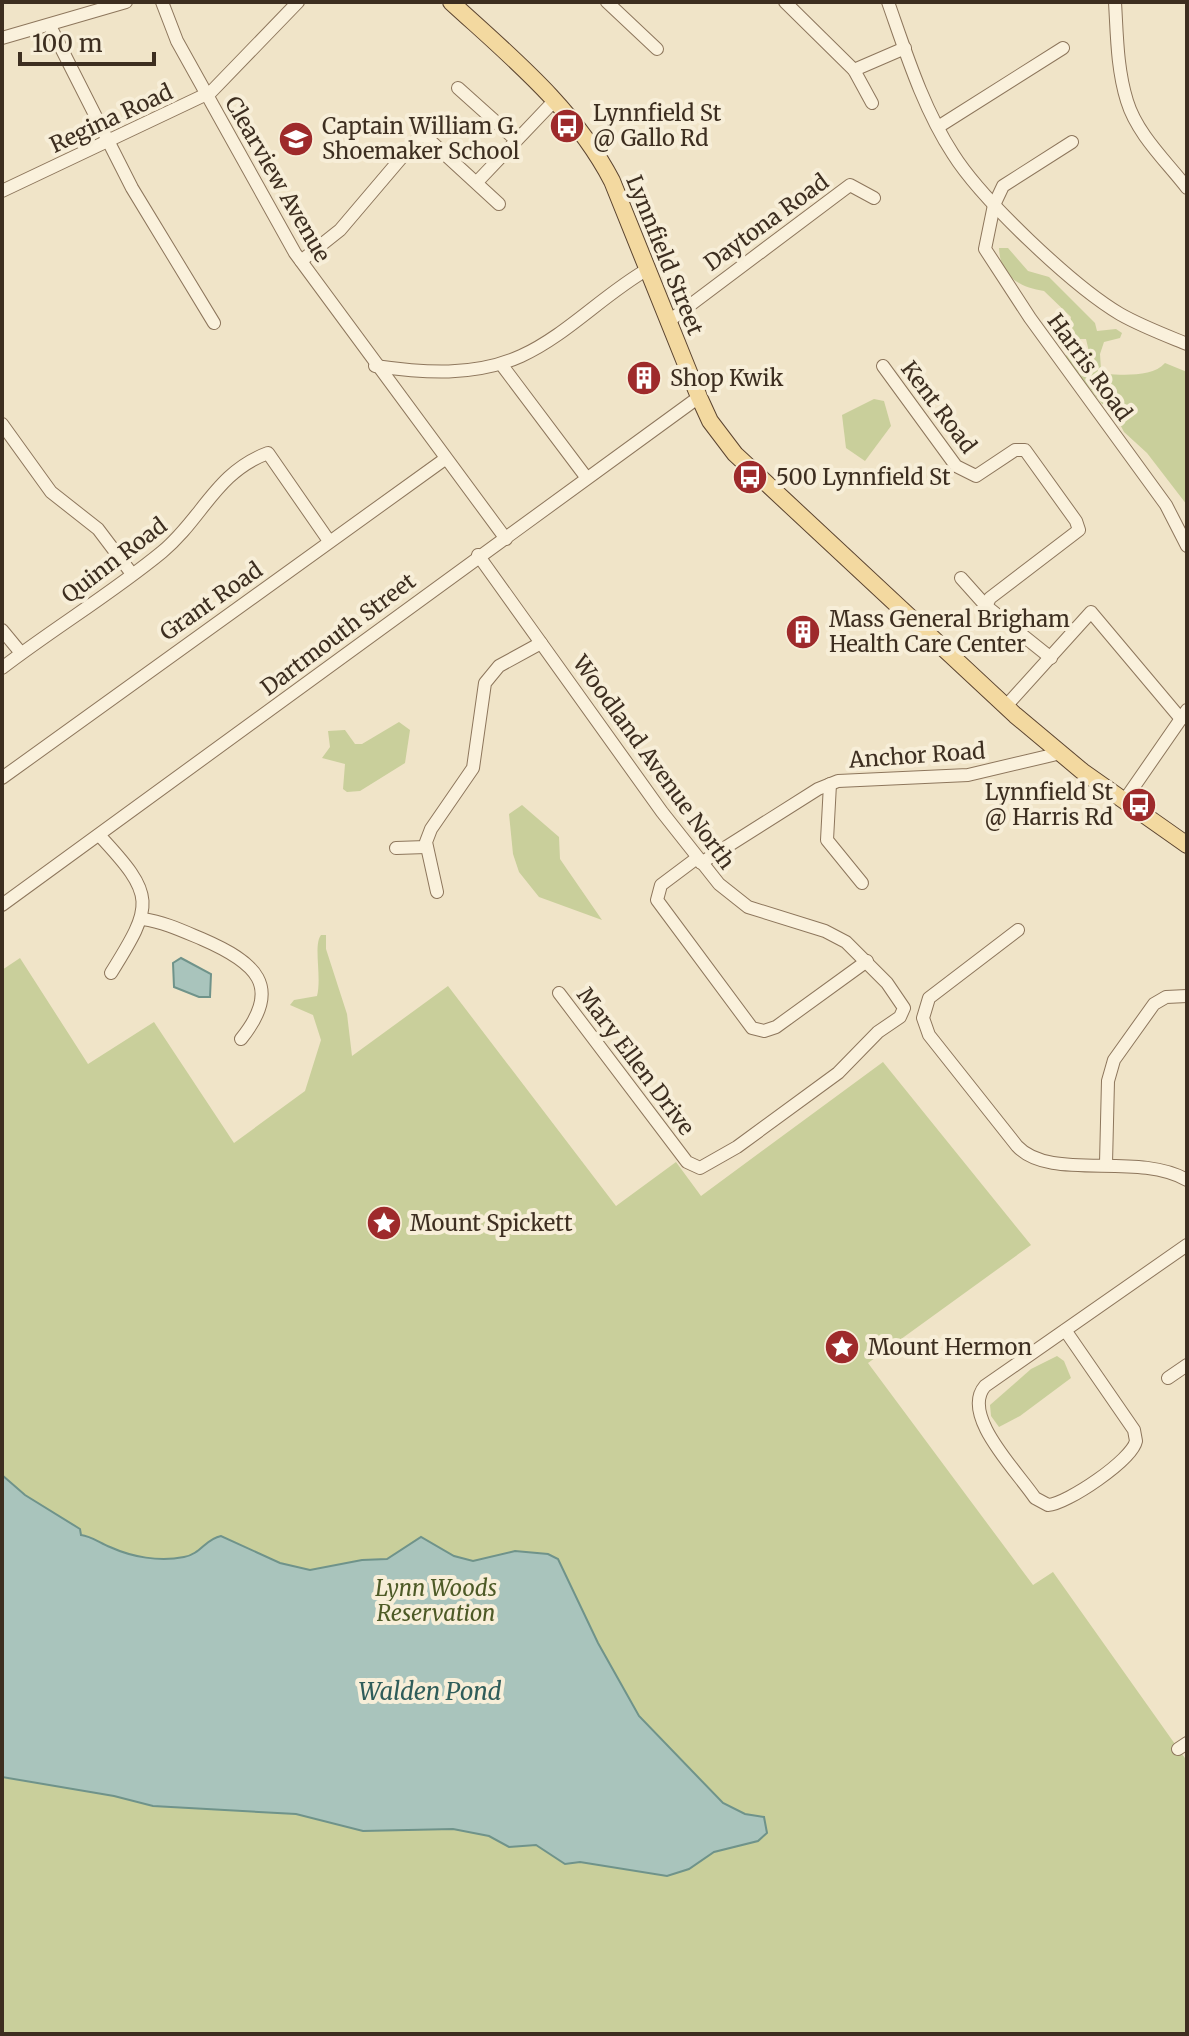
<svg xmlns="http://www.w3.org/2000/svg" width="1189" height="2036" font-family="Merriweather,serif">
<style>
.green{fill:#c9cf9b}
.water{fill:#a9c4bc;stroke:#6f938a;stroke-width:2}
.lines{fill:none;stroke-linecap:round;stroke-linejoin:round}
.minor-casing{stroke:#8d765c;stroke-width:14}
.major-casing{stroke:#5b4430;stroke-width:18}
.minor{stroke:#faf1dc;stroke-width:12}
.major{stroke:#f3d9a0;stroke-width:16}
.labels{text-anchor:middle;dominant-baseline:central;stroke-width:8;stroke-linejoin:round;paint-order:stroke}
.poi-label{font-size:22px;fill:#3d2e20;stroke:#f7eed8;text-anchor:start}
.street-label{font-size:22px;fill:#3d2e20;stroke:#f7eed8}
.park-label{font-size:22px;font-style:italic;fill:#4d5a26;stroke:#f7eed8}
.water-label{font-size:24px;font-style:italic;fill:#2f5d5a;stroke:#f7eed8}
</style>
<rect width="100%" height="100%" fill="#f0e4c8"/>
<!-- green -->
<g class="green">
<path d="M999 248H1008L1028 271 1049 277 1095 323 1097 331 1116 329 1122 333 1120 338 1104 342 1100 354 1101 369 1106 374C1124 375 1153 377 1165 363L1187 372V505L1147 453 1124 432 1110 405 1102 404 1065 358 1067 354 1085 358 1090 356 1086 339H1076L1068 331 1071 317 1044 291C1020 287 1000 277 999 248Z"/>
<polygon points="874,399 884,401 891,426 865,461 846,448 842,415"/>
<polygon points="399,722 410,730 405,763 360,791 347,792 343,789 345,764 322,758 330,747 328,731 345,730 355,744 362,744"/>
<polygon points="522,805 559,837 560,859 602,920 539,897 519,872 513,854 509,814"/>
<path d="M321 935H326V949L347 1014 352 1056 448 986 616 1206 676 1162 701 1196 883 1062 1031 1245 868 1363 1033 1585 1053 1572 1187 1761V2034H2V970L20 958 88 1064 154 1022 234 1143 305 1091 321 1040 313 1015 290 1005 294 1000 317 996C322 977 313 945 321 935Z"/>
<polygon points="1057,1356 1064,1361 1071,1378 1020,1416 999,1427 991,1416 990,1405 1031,1369"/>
</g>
<!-- water -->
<g class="water">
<polygon points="181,958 211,974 210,997 199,997 174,987 173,963"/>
<path d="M2 1475 25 1495 80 1529 81 1535C91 1536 100 1543 110 1547 132 1557 159 1562 184 1557 201 1554 205 1539 221 1536L280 1563 310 1570 362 1560 387 1559 421 1537 454 1556 473 1561 515 1551 548 1554 558 1559 598 1643 639 1716 723 1803 745 1814 764 1817 767 1833 758 1841 714 1852 689 1869 667 1876 580 1862 565 1864 536 1845 509 1847 489 1836 453 1829 363 1831 296 1814 153 1806 114 1796 2 1777Z"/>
</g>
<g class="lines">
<!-- minor casing -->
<g class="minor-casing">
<g id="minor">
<polyline points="162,2 177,41 295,253 506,539"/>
<polyline points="607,2 657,49"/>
<polyline points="785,2 854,70 872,103"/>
<path d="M888 2C906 53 923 108 953 154 982 200 1073 286 1120 314 1141 326 1165 335 1187 344"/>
<path d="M1115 2C1117 35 1117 69 1127 101 1137 134 1166 161 1187 188"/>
<polyline points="50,26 132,188 214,323"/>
<polyline points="2,38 126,2"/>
<polyline points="854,70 905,48"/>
<polyline points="458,88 516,140"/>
<polyline points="938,127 1063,48"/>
<polyline points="1072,142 1003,186 994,205 985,249 1030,318 1166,505 1187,546"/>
<polyline points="477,182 555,100"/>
<polyline points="2,191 211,92 298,2"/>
<polyline points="301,261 340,230 419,137 425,136 499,204"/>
<polyline points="669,321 850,185 874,198"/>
<polyline points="501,364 586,477"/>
<path d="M375 366C424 373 474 377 521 356 567 335 604 294 648 269"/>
<polyline points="883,366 956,466 976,476 1015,450 1025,450 1076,521 1079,530 990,598 986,606"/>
<polyline points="2,424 51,492 98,529 132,574"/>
<polyline points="478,555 662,812 719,884 748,907 825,931 846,942 887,983 904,1008 900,1017 878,1032 838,1073 737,1147 700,1168 687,1162 559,993"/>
<polyline points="961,578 986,606 1051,658"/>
<polyline points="2,630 21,653"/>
<path d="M2 668C54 628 111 594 162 552 202 519 216 472 268 453L329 541"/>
<polyline points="1006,706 1091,612 1181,719"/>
<polyline points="2,778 445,459"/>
<polyline points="830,784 827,840 862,883"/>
<polyline points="1124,801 1187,710"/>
<path d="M99 835C156 896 154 904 111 973"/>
<polyline points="396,848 426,847"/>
<polyline points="697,858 661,885 657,900 752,1028 764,1031 776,1027 867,961"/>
<polyline points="701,863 818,789 838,781 968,775 1061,753"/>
<polyline points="437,892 426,842 431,829 473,768 485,683 499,666 541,643"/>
<polyline points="2,905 699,397"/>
<path d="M143 919C164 922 183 931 202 939 255 962 284 986 241 1039"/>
<path d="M1018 930 929 998 923 1018 929 1035 1017 1146C1050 1182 1137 1151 1187 1180"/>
<polyline points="1106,1163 1108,1081 1114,1060 1154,1004 1166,997 1187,996"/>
<path d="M1065 1330 1134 1430 1136 1441C1132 1460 1067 1504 1048 1505L1035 1498C1017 1471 960 1415 985 1386L1187 1245"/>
<polyline points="1168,1378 1187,1365"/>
<polyline points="1178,1749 1187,1743"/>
</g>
</g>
<!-- major casing -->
<g class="major-casing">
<path id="major" d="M451 2C511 57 574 108 612 181L699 397 710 421 735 454 1015 715 1082 771 1187 845"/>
</g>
<!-- minor -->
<use href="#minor" class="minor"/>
<!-- major -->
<use href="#major" class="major"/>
</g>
<!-- icons -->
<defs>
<g id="bus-disc" transform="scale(1.8)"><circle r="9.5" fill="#9e2a2b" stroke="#f7eed8"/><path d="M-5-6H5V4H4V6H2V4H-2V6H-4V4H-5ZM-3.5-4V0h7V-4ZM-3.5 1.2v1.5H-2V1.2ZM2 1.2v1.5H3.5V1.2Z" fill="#fff"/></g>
<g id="school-disc" transform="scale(1.8)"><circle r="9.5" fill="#9e2a2b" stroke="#f7eed8"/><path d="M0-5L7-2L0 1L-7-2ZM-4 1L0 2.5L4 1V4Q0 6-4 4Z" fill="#fff"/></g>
<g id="building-disc" transform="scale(1.8)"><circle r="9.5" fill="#9e2a2b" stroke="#f7eed8"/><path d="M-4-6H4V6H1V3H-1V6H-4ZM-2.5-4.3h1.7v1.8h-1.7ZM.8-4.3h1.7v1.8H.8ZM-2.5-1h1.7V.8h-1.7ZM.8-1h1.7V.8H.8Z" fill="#fff"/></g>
<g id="sight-disc" transform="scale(1.8)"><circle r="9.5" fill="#9e2a2b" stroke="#f7eed8"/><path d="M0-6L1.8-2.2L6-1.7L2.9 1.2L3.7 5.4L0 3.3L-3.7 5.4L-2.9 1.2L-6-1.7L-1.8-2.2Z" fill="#fff"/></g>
</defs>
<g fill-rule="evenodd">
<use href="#bus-disc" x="567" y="126"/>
<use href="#school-disc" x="296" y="139"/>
<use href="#building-disc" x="644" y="378"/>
<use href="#bus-disc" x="750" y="477"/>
<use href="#building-disc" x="803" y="632"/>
<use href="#bus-disc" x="1139" y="805"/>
<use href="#sight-disc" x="384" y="1223"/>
<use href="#sight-disc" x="842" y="1347"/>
</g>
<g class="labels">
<!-- poi labels -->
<g class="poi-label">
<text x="593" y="113">Lynnfield St<tspan x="593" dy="25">@ Gallo Rd</tspan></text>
<text x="322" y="126">Captain William G.<tspan x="322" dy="25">Shoemaker School</tspan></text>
<text x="670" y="378">Shop Kwik</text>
<text x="776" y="477">500 Lynnfield St</text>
<text x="829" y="619">Mass General Brigham<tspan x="829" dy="25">Health Care Center</tspan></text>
<text x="1113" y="792" text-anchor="end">Lynnfield St<tspan x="1113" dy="25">@ Harris Rd</tspan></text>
<text x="410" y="1223">Mount Spickett</text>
<text x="868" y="1347">Mount Hermon</text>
</g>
<!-- street labels -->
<g class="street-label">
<text transform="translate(111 118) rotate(-25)">Regina Road</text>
<text transform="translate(278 179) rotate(60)">Clearview Avenue</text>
<text transform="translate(766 222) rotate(-36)">Daytona Road</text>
<text transform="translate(665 255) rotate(68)">Lynnfield Street</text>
<text transform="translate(1090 367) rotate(54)">Harris Road</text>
<text transform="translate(939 407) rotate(53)">Kent Road</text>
<text transform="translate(114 560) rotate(-37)">Quinn Road</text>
<text transform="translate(211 601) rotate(-35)">Grant Road</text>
<text transform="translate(338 634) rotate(-37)">Dartmouth Street</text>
<text transform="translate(917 755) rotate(-4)">Anchor Road</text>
<text transform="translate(654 762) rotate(54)">Woodland Avenue North</text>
<text transform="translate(636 1061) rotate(53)">Mary Ellen Drive</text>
</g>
<!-- park labels -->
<g class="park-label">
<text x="436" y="1588">Lynn Woods<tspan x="436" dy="25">Reservation</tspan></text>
</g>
<!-- water labels -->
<g class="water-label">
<text x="430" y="1691">Walden Pond</text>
</g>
</g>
<!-- border -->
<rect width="1189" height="2036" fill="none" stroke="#3d2e20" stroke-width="8"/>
<!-- scale -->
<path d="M20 52v12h134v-12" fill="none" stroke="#3d2e20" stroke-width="4"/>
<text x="32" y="52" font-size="24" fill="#3d2e20" stroke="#f7eed8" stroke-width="6" paint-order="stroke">100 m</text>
</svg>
